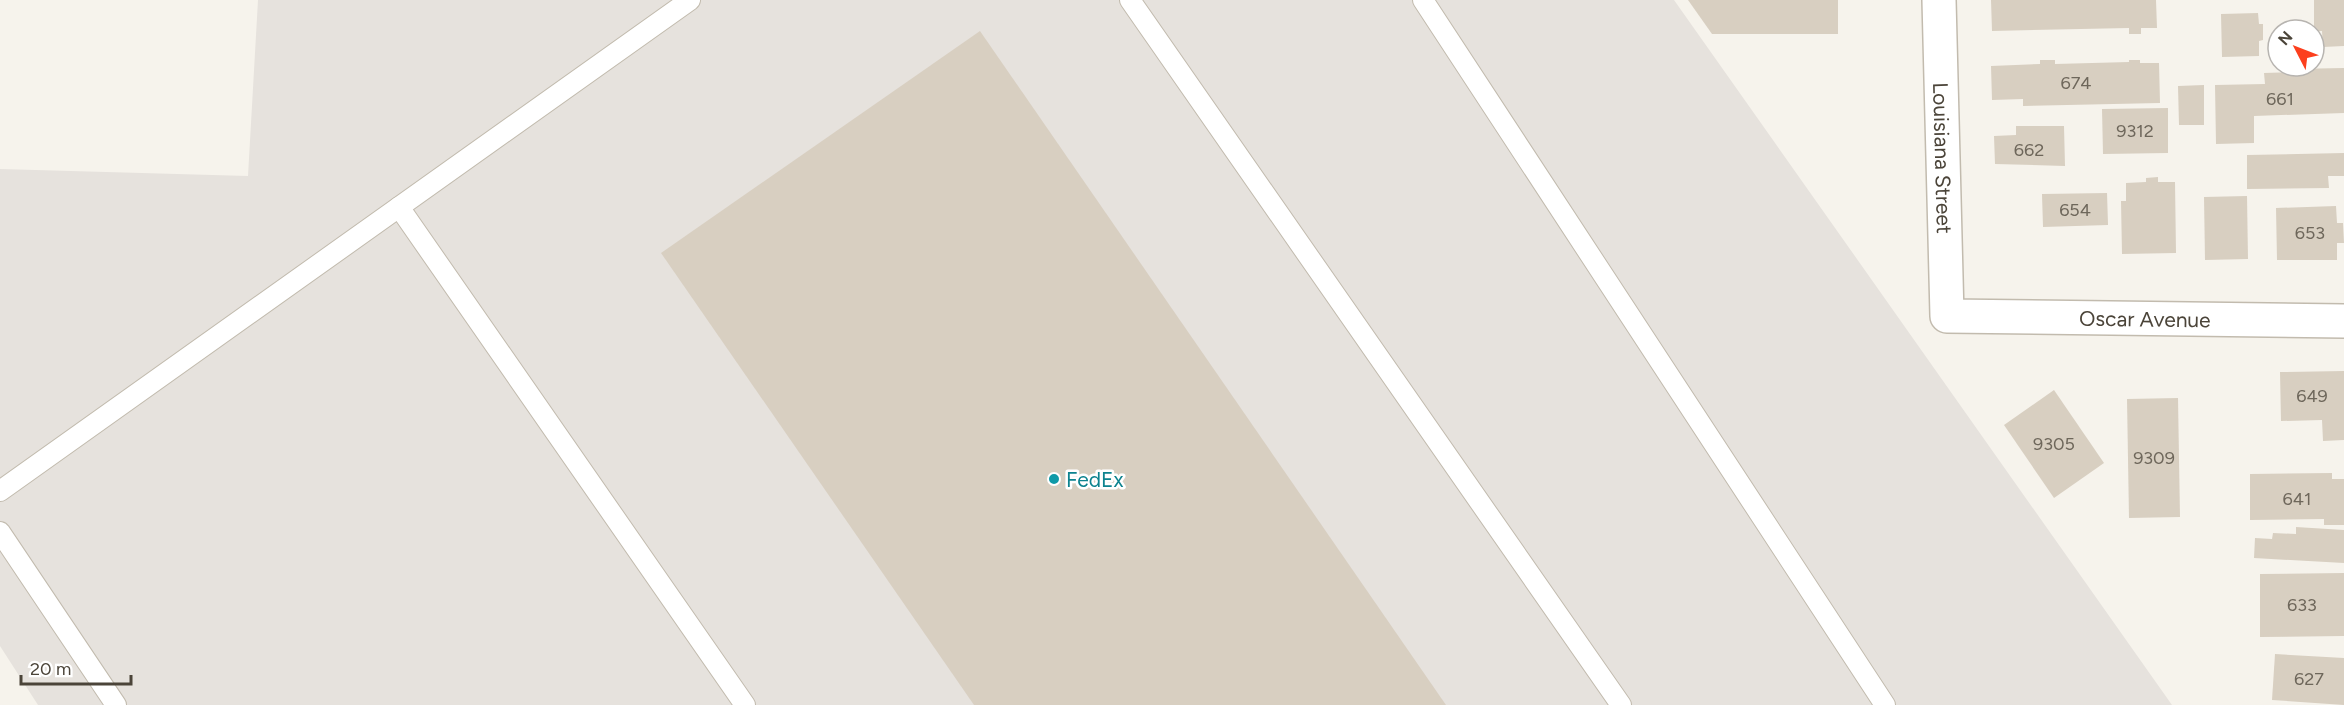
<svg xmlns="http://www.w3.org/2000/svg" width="2344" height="705" font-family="Figtree,sans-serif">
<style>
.industrial{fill:#e6e2dd}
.building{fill:#d8cfc1}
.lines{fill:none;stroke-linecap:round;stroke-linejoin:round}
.lane-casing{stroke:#c2bbae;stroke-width:22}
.street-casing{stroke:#c2bbae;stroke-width:36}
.lane{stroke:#fff;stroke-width:20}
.street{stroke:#fff;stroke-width:33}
.culture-dot{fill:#0f9aa8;stroke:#fff;stroke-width:2}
.labels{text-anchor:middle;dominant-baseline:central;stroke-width:5;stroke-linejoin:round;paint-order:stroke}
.number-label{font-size:18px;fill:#6e675b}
.street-label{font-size:21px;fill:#4b4439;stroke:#fff}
.culture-label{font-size:21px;fill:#0d838f;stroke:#fff;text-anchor:start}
</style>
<rect width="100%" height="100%" fill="#f6f3ec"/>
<!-- industrial -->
<polygon class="industrial" points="258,0 1674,0 2172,705 38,705 0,646 0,169 248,176"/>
<!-- building -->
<g class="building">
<polygon points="1688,0 1838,0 1838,34 1712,34"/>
<polygon points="1991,0 2156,0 2157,28 2141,28 2141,34 2129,34 2129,28 1992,31"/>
<polygon points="2314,0 2344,0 2344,46 2323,47 2322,31 2314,31"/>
<polygon points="2258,13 2259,24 2263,24 2263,40 2259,41 2259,56 2222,57 2221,14"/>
<polygon points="980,31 1446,705 974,705 661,253"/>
<polygon points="2040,60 2055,60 2055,64 2129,62 2129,60 2140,60 2140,63 2159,63 2160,103 2023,106 2023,99 1992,100 1991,66 2040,64"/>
<polygon points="2344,68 2344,113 2254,116 2254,143 2216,144 2215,85 2265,84 2264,73 2292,72 2292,69"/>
<polygon points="2204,85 2204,125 2179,125 2178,86"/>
<polygon points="2168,108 2168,153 2103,154 2102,109"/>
<polygon points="2016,126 2064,126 2065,166 1995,164 1994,136 2016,135"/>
<polygon points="2344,153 2344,176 2328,176 2329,188 2247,189 2247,155"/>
<polygon points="2158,177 2158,182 2175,182 2176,253 2122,254 2121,201 2126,201 2126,183 2146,182 2146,178"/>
<polygon points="2107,193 2108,225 2043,227 2042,194"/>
<polygon points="2247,196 2248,259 2205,260 2204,197"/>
<polygon points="2336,206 2337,223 2343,223 2344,243 2337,243 2337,260 2277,260 2276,208"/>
<polygon points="2344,371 2344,440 2323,441 2322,420 2281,421 2280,372"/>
<polygon points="2054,390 2104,463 2054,498 2004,425"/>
<polygon points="2178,398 2180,517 2129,518 2127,399"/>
<polygon points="2332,473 2332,479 2344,479 2344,525 2324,525 2324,519 2250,520 2250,474"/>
<polygon points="2296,527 2344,530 2344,563 2254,558 2255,538 2272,539 2273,533 2296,534"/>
<polygon points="2344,573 2344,636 2260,637 2260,574"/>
<polygon points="2275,654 2344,658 2344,705 2272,700"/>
</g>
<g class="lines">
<!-- lane casing -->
<g class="lane-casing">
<g id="lane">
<polyline points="1130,0 1621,705"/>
<polyline points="1423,0 1885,705"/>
<polyline points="399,207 745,705"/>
<polyline points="0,491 690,0"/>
<polyline points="0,532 116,705"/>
</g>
</g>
<!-- street casing -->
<g class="street-casing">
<g id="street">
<path id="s1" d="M1939 0 1947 316 2344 321"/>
</g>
</g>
<!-- lane -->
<use href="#lane" class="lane"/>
<!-- street -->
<use href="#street" class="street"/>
</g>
<!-- markers -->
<circle class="culture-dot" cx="1054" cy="479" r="6"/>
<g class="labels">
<!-- number labels -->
<g class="number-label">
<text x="2076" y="83">674</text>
<text x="2280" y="99">661</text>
<text x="2135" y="131">9312</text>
<text x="2029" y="150">662</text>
<text x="2075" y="210">654</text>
<text x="2310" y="233">653</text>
<text x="2312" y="396">649</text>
<text x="2054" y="444">9305</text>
<text x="2154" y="458">9309</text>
<text x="2297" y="499">641</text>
<text x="2302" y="605">633</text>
<text x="2309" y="679">627</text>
</g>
<!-- street labels -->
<g class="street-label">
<text stroke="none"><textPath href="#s1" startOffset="158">Louisiana Street</textPath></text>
<text stroke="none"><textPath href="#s1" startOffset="514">Oscar Avenue</textPath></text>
</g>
<!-- culture labels -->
<g class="culture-label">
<text x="1066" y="479">FedEx</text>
</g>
</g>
<!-- north arrow -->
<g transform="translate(2296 48) rotate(312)"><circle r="28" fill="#ffffff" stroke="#b7b4b0" stroke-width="1.5"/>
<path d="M0-4.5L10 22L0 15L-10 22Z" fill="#fc3f1d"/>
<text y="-9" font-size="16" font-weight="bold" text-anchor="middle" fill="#4b4439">N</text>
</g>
<!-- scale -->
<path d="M21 675v9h110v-9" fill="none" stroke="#4b4439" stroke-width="3"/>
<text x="30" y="675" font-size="18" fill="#4b4439" stroke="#ffffff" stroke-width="4.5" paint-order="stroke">20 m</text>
</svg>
